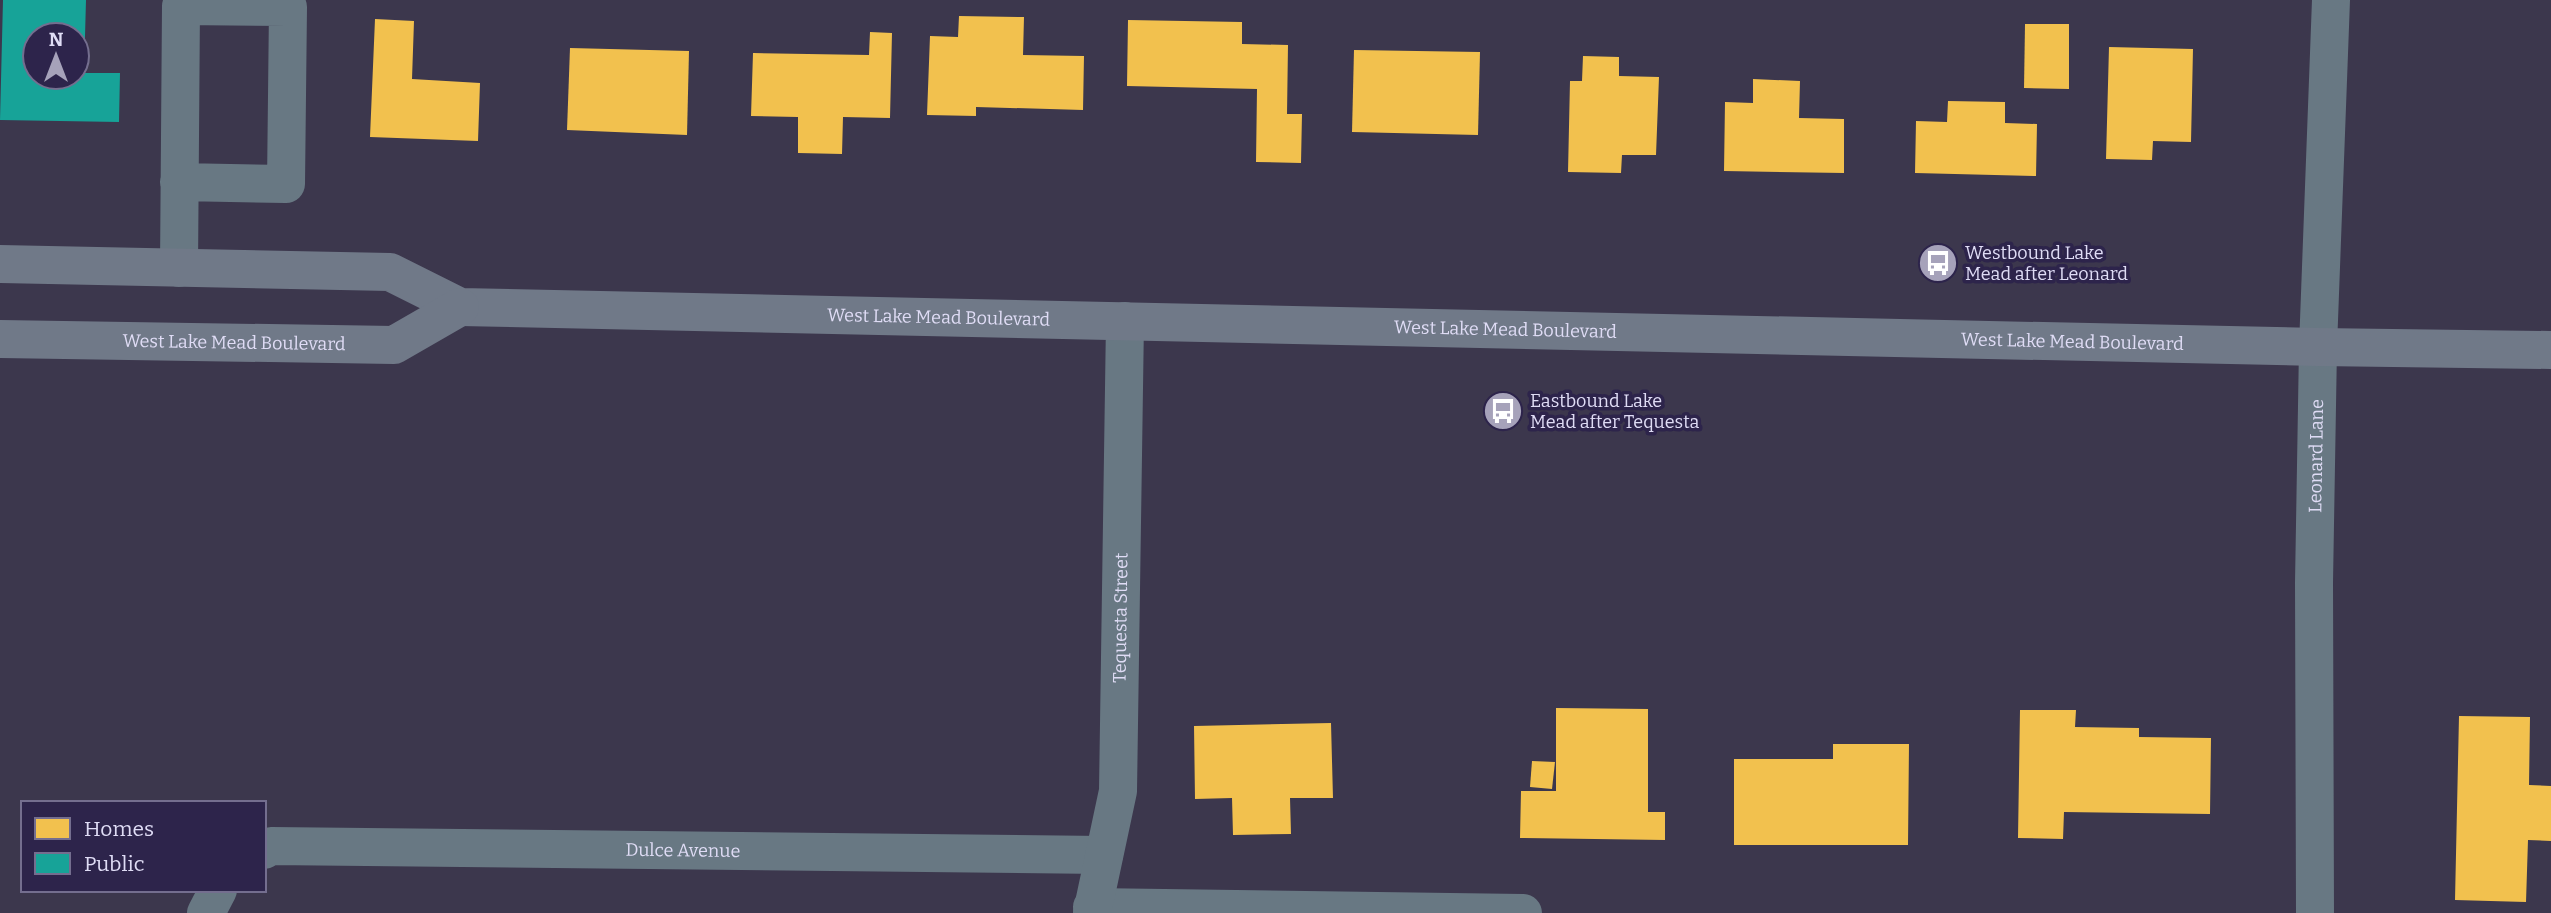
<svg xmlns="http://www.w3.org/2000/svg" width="2551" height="913" font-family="Bitter,serif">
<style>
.homes{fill:#f2c14e}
.public{fill:#17a398;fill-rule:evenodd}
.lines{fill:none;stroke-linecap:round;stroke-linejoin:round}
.minor{stroke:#687883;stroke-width:38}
.major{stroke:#707988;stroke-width:38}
.labels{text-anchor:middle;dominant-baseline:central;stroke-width:7;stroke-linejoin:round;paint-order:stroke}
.poi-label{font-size:18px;fill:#dfdcf5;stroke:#2d244b;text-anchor:start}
.street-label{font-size:18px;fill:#dfdcf5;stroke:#2d244b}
</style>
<rect width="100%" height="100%" fill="#3c374d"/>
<!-- homes -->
<g class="homes">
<polygon points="959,16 1024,17 1023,55 1084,56 1083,110 976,107 976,116 927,115 930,36 958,37"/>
<polygon points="375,19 414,21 412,79 480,83 478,141 370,137"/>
<polygon points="1128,20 1242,22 1242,44 1288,45 1287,114 1302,114 1301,163 1256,162 1257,89 1127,86"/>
<polygon points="2025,24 2069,24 2069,89 2024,88"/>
<polygon points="870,32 892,33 890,118 843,117 842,154 798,153 798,117 751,116 753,53 869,55"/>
<polygon points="2109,47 2193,49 2191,142 2153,141 2152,160 2106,159"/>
<polygon points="570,48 689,51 687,135 567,130"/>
<polygon points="1354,50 1480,52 1478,135 1352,132"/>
<polygon points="1583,56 1619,57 1619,76 1659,77 1656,155 1622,155 1621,173 1568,172 1570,81 1582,81"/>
<polygon points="1753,79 1800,81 1799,118 1844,119 1844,173 1724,171 1725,102 1753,103"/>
<polygon points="1948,101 2005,102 2005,123 2037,124 2036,176 1915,173 1916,121 1947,122"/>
<polygon points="1556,708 1648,709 1648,812 1665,812 1665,840 1520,838 1521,791 1556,791"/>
<polygon points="2020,710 2076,710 2075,727 2139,728 2139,737 2211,738 2210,814 2064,812 2063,839 2018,838"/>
<polygon points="2459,716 2530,717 2529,785 2551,786 2551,841 2528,840 2526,902 2455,900"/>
<polygon points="1331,723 1333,798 1290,798 1291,834 1233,835 1232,798 1195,799 1194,726"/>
<polygon points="1833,744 1909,744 1908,845 1734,845 1734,759 1833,759"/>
<polygon points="1532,761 1555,762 1552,789 1530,787"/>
</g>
<!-- public -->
<path class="public" d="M3 0H86L84 73H120L119 122 0 120ZM35 35H77V77H35Z"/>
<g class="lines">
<!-- minor -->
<g class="minor">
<polyline points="179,182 286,184 288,7 181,6 179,268"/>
<path id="s1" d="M264 850 271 846 1104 855"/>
<polyline points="1092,907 1523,913"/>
<polyline points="206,913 218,890"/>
<path id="s2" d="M1092 913 1118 791 1125 321"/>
<path id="s3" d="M2315 913 2314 583 2318 347 2331 0"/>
</g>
<!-- major -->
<g class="major">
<path id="s4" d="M0 264 390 272 460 307 2318 347 2551 350"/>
<path id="s5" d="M0 339 394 345 460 307"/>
</g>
</g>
<!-- icons -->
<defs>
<g id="bus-disc" transform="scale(2.0125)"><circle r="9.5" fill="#a6a2ba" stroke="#2d244b"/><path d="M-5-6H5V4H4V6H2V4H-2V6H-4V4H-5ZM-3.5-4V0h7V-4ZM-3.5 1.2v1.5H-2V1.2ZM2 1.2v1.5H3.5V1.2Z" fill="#fff"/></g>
</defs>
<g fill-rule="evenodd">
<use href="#bus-disc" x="1938" y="263"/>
<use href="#bus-disc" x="1503" y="411"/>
</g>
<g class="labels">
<!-- poi labels -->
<g class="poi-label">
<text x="1965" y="253">Westbound Lake<tspan x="1965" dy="21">Mead after Leonard</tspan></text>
<text x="1530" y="401">Eastbound Lake<tspan x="1530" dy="21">Mead after Tequesta</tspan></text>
</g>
<!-- street labels -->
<g class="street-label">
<text stroke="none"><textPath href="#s4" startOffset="947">West Lake Mead Boulevard</textPath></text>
<text stroke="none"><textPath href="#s4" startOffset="1514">West Lake Mead Boulevard</textPath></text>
<text stroke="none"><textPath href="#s4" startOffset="2081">West Lake Mead Boulevard</textPath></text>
<text stroke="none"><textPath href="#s5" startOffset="234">West Lake Mead Boulevard</textPath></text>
<text stroke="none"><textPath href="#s3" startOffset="457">Leonard Lane</textPath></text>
<text stroke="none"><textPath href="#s2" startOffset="298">Tequesta Street</textPath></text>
<text stroke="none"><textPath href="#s1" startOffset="420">Dulce Avenue</textPath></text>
</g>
</g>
<!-- legend -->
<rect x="21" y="801" width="245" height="91" fill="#2d244b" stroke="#746e8f" stroke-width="2"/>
<rect x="35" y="818" width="35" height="21" fill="#f2c14e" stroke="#746e8f" stroke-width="2"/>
<text x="84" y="836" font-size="21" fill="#dfdcf5">Homes</text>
<rect x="35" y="853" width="35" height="21" fill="#17a398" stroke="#746e8f" stroke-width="2"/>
<text x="84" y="871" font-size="21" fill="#dfdcf5">Public</text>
<!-- north arrow -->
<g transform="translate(56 56)"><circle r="33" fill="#2d244b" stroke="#746e8f" stroke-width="2"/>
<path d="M0-5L12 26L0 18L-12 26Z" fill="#a6a2ba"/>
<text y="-10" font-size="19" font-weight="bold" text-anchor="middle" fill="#dfdcf5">N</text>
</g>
</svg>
